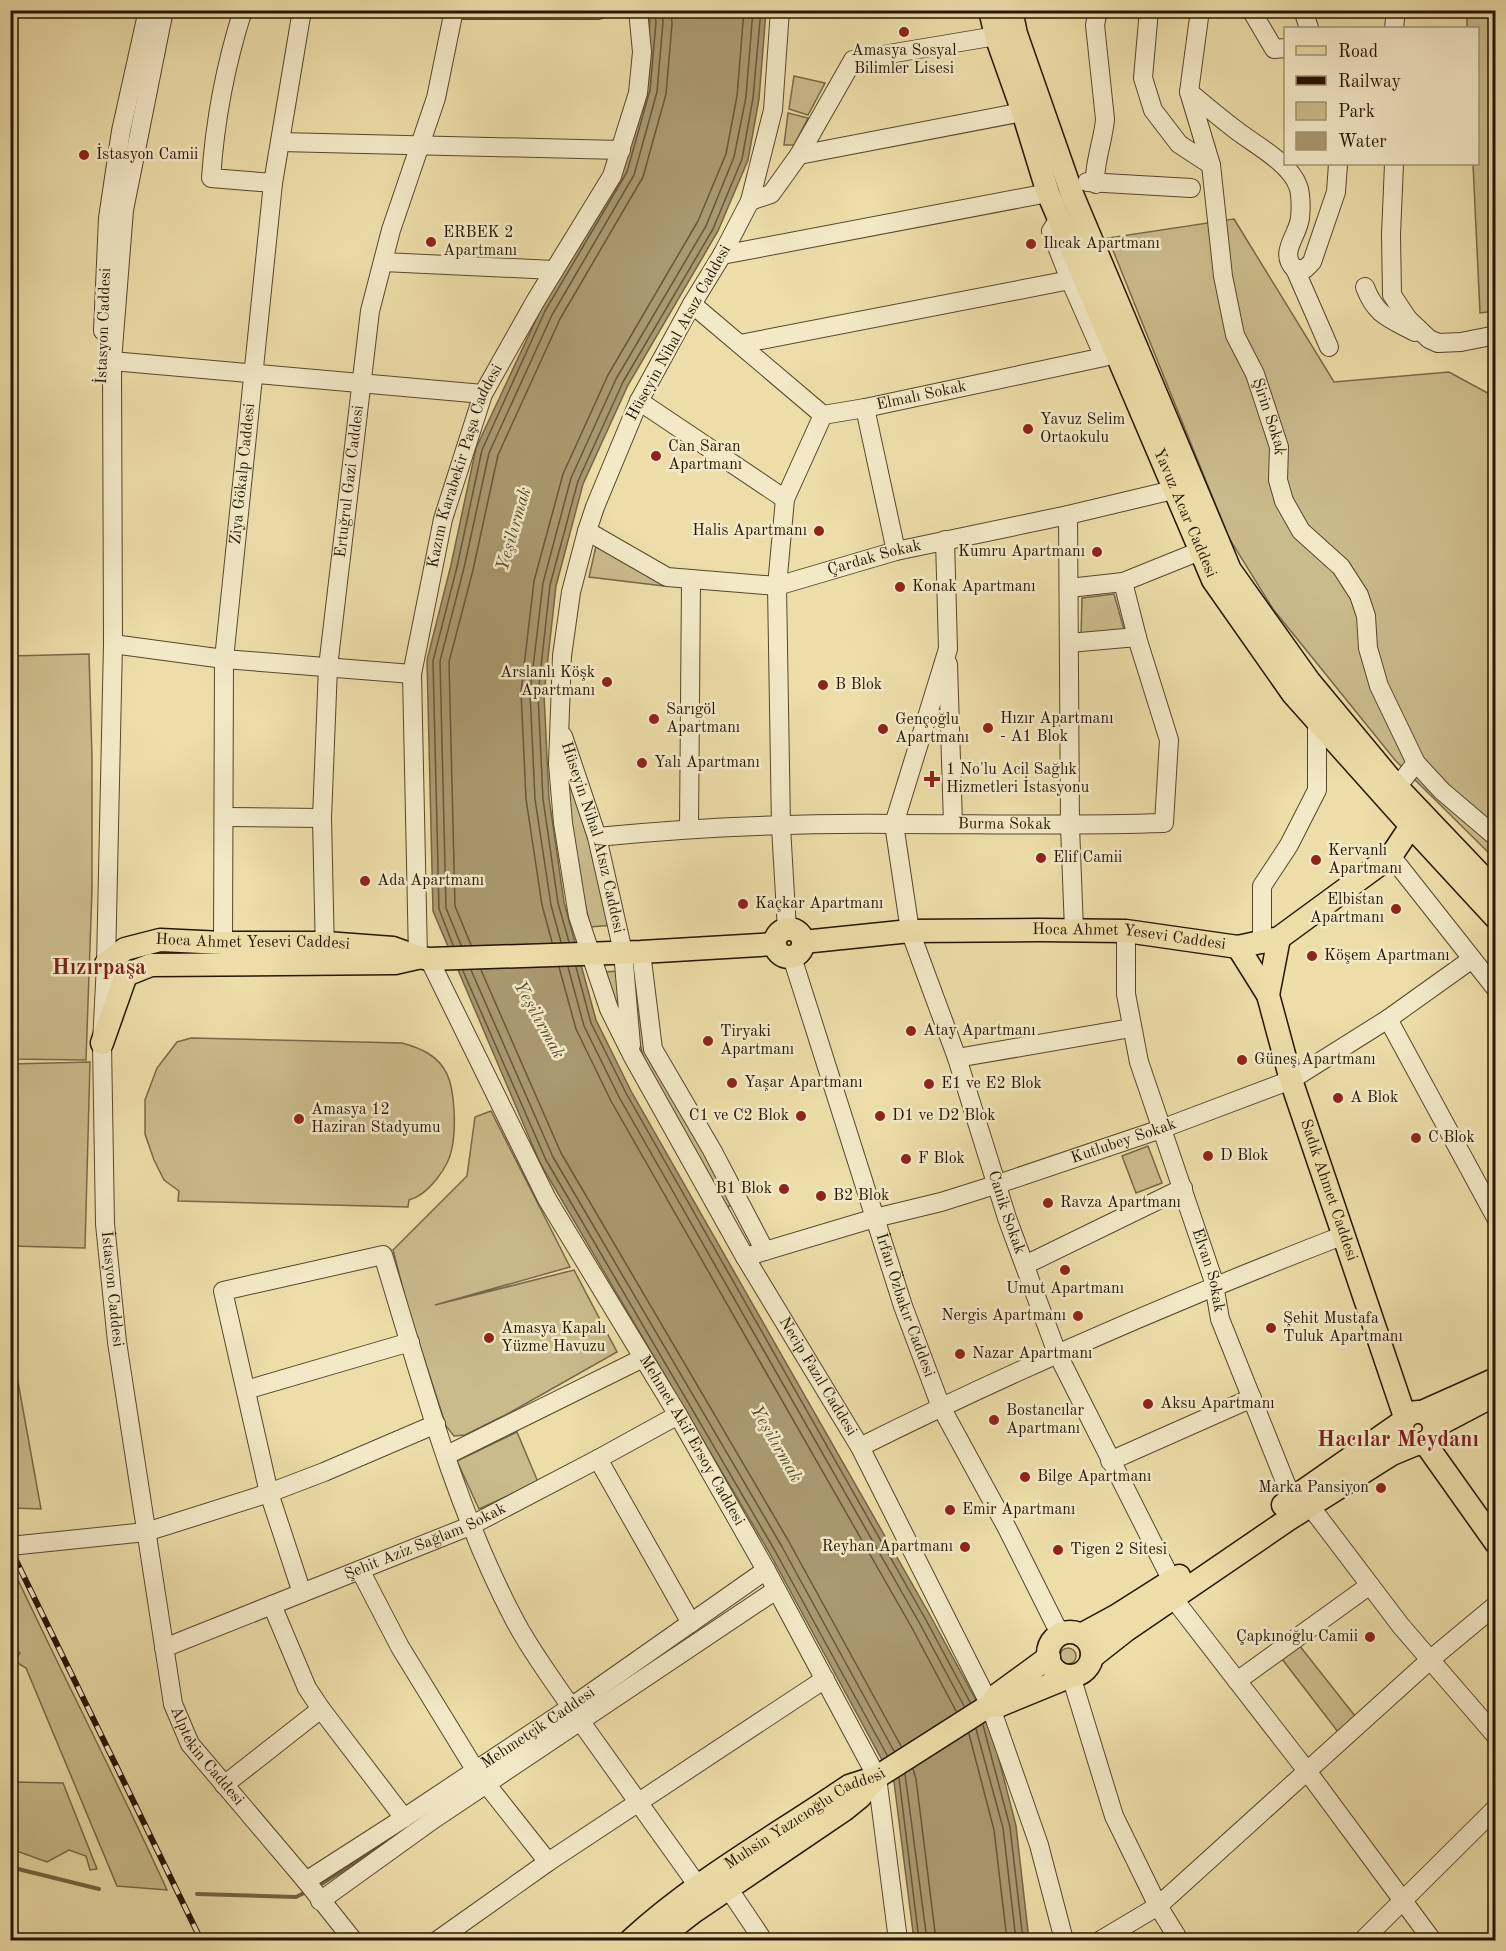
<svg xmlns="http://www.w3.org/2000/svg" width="1506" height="1951" font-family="'Old Standard TT',serif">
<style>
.green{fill:#cabb8c;stroke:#786846;stroke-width:1.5}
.water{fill:#a99970;stroke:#756443;stroke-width:1.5}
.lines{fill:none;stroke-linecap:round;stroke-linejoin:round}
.shore{stroke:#685638;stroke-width:1.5}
.stream{stroke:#756443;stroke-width:4}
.minor-casing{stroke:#58462a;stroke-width:20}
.major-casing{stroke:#261400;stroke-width:25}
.minor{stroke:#f3e9c7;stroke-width:18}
.major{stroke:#ecdda9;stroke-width:22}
.rail-casing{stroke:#261400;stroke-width:6}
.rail{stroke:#f3e9c7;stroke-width:4;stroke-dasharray:11;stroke-linecap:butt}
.poi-dot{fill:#8f2418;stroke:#f3e9c7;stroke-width:2}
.labels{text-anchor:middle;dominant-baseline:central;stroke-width:5;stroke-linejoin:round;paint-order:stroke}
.poi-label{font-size:16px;fill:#261400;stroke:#f3e9c7;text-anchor:start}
.street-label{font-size:16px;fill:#261400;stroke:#f3e9c7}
.water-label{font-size:18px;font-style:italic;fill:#5a492d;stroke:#f3e9c7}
.district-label{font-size:22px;font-weight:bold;fill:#7a1f14;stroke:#f3e9c7}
</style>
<rect width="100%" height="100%" fill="#ecdda9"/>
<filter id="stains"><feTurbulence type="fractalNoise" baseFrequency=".00333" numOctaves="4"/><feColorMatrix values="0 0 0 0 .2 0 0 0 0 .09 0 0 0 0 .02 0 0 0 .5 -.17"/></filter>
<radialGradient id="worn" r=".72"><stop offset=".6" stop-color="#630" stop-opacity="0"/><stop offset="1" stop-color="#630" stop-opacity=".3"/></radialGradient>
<!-- green -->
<g class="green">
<polygon points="1467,11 1496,11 1495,311 1480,313 1473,164 1478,164 1478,28 1467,28"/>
<polygon points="794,76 825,83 808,115 789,109"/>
<polygon points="788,113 808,118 794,145 784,145"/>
<polygon points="1234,219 1334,382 1449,372 1495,397 1495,859 1395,760 1273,609 1229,538 1108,238"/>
<polygon points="598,543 664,586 589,577 596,546"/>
<polygon points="1114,594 1125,633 1081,637 1082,598"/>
<polygon points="89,654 92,757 92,890 86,1060 11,1059 11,656"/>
<polygon points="567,766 614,925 590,927 570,832"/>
<polygon points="620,971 620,1018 604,972"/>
<polygon points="629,971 638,971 649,1058 652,1065 735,1203 726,1208 646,1066 640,1045"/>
<path d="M191 1038 402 1043C420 1048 438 1055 447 1074 455 1091 456 1129 452 1148 449 1167 428 1195 409 1200L408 1207 178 1201 179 1191 164 1180 154 1160 145 1134V1100L157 1068 177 1042Z"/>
<polygon points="90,1062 85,1248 11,1246 11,1064"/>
<polygon points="491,1111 570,1267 435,1305 574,1270 617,1352 511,1412 465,1435 454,1436 446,1426 409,1312 393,1250 467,1176 475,1117"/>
<polygon points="1148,1146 1162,1183 1136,1193 1122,1156"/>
<polygon points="10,1354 13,1354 41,1509 13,1508 11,1503"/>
<polygon points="517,1432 538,1482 479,1509 457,1461"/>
<path d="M11 1565C62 1674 117 1780 167 1890L117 1886 26 1668 14 1661 20 1653 11 1645Z"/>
<polygon points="1299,1645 1355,1716 1338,1732 1282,1659"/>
<circle cx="1068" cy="1656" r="8"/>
<polygon points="11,1782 63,1783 97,1869 90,1870 86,1856 69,1850 47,1862 11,1849"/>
</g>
<!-- water -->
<polygon class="water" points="648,11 766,11 759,99 748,160 718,231 628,385 583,484 556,586 544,694 549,798 564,902 596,1020 631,1091 931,1617 991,1728 1016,1826 1029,1940 914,1940 894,1782 769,1552 540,1163 433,911 427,660 451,565 476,448 644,89 650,22"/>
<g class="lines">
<!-- shore -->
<g class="shore">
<polyline points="552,942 542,905 526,799 521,692 534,581 563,474 608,375 698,221 726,154 737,96 744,10"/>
<polyline points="561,942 551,905 535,799 530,693 543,583 571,478 616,379 706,226 734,157 746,97 753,10"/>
<polyline points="569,942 558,903 543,799 538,694 550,585 578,481 623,382 713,229 742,159 753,98 761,10"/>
<polyline points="453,945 439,909 433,661 457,567 482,450 545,311 627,172 650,90 656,22 654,10"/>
<polyline points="461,945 446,908 440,661 464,568 489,453 552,315 634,175 657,92 663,22 662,10"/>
<polyline points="471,945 455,906 449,662 473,570 498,455 560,319 643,177 666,94 672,24 671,10"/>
<polyline points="559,967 576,1029 611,1101 912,1628 956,1711"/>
<polyline points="568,967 584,1026 619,1097 920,1624 964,1706"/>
<polyline points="576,967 591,1023 626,1093 926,1620 970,1702"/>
<polyline points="471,970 553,1157 781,1545 894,1751"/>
<polyline points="481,970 561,1153 788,1540 901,1746"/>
<polyline points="463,971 546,1160 774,1549 887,1755"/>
<polyline points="983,1725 1010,1827 1023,1940"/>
<polyline points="976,1729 1003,1828 1016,1940"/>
<polyline points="969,1734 994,1830 1007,1940"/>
<polyline points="913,1769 916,1779 936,1940"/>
<polyline points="905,1774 927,1940"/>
<polyline points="899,1778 919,1940"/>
</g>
<!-- stream -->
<g class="stream">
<polyline points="10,1867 99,1889"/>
<polyline points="318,1886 385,1843"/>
<polyline points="197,1894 296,1897 306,1892"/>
</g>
<!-- minor casing -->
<g class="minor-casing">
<g id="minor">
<path id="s1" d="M164 10 124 210 112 361 113 644 106 964 102 1043 105 1224 117 1342 173 1704 190 1744 306 1881 353 1940"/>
<path d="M243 10C225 66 215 120 211 178L273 183"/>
<polyline points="446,10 599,10"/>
<path id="s2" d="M780 10 773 110 750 201 722 255 692 304 639 401 595 507 587 531 571 592 562 656 558 764 563 823 578 916 609 1009 632 1055 745 1257 860 1447 990 1705 1039 1845 1064 1940"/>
<polyline points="1149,10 1143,78 1153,110 1179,144 1211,165"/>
<path id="s3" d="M1200 10 1189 92 1211 165 1223 276 1235 335 1255 374 1279 447 1278 480 1284 501 1301 531 1341 567 1359 595 1366 616 1368 648 1379 686 1416 763 1397 787"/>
<polyline points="1251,10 1274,49 1286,48"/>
<polyline points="1303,10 1309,28"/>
<polyline points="1394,28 1396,10"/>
<path d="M1189 92C1205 105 1220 118 1236 130 1254 144 1290 163 1298 186 1301 193 1301 210 1300 218 1298 236 1278 253 1295 269H1305L1312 262 1336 192 1338 164"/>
<polyline points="280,142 621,150"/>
<polyline points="799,155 853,60 996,36"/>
<polyline points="1394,164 1391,235 1392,295 1408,319 1429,339 1438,343 1461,342 1496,335"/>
<polyline points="1087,182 1191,188"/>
<path d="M1096 184C1092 170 1104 138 1105 119L1095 25 1098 10"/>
<polyline points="750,201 771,194 799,155 1023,112"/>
<polyline points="722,255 1048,193"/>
<polyline points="383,262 554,270"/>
<polyline points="1295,269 1329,347"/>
<path d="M1365 287C1376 316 1389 318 1415 332"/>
<path id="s4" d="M692 304 823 415 865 408 1104 357 1070 280"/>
<polyline points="103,331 108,218 121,131 148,10"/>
<polyline points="740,344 1070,280 1051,231 1060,217"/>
<polyline points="112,361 483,394"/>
<polyline points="639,401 785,499"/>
<polyline points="865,408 896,551"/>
<polyline points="1068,515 1070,826 1074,930"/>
<path id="s5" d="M587 531 667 577 777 586 896 551 1068 515 1173 490"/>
<path id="s6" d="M945 540 948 649 894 824 910 931 957 1058 1007 1218 1057 1353 1172 1581"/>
<polyline points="1069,588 1123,582 1200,551"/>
<polyline points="1069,643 1137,637"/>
<polyline points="113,644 224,659 412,674"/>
<polyline points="948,664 953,824"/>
<path id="s7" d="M563 736 597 837 623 952 631 1045"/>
<polyline points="1416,763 1442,791 1496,837"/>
<polyline points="224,817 322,818"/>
<polyline points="689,829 691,579"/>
<path id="s8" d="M597 837C696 827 796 823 896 824 985 824 1074 826 1164 823L1169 740 1138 641 1123 582"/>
<polyline points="1391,856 1496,989"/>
<polyline points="787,930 781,827 777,586 785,499 823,415"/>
<path id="s9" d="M1126 931V994L1139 1062 1213 1279 1220 1319 1292 1499"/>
<path id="s10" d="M223 943 224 659 273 183 302 10"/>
<polyline points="1262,944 1262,886 1289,845 1317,790 1317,720"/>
<polyline points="641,952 653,1049 712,1150 765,1251"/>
<path id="s11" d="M325 954 322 818 328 667 370 311 391 230 436 98 454 10"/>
<path id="s12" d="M418 957 412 674 443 519 483 394 536 300 612 176 638 93 642 52 638 10"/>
<path id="s13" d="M792 957 903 1306 941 1407 1007 1528 1060 1634"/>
<path id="s14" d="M429 959 547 1199 678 1415 766 1570 877 1777 898 1940"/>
<polyline points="1388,1019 1496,1218"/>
<polyline points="957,1058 1131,1028"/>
<path id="s15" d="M745 1257 875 1218 941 1202 995 1185 1161 1129 1291 1080 1388 1019 1472 959"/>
<polyline points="1025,1265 1183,1188"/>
<polyline points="246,1390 410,1342"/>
<path d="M860 1447C1018 1368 1179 1299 1344 1235"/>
<polyline points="447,1455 643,1358"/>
<polyline points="598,1459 691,1623"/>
<polyline points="1110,1461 1252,1398"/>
<polyline points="1310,1506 1401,1626 1496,1736"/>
<polyline points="10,1546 146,1532 269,1493 324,1472 436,1424"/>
<polyline points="360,1570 400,1647 476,1771 548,1862"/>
<path d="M302 1593 269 1493 223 1291 383 1255C421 1378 454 1505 514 1619 530 1650 552 1679 571 1707"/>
<polyline points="1173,1598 1307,1771 1432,1940"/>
<polyline points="272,1605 307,1688 321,1709"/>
<path id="s16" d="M164 1648 470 1526 598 1459 678 1415"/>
<polyline points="1071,1676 1114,1816 1158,1906 1179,1940"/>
<polyline points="1237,1681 1370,1585"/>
<polyline points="581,1722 698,1886"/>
<polyline points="224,1785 321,1709 404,1818"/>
<path id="s17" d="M306 1881 404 1818 571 1707 766 1570"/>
<polyline points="728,1888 763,1940"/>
<polyline points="320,1901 434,1819 776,1590"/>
<polyline points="438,1940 548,1862 825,1679"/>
<polyline points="1101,1940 1158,1906 1431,1659 1496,1605"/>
<polyline points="1363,1940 1496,1808"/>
</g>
</g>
<!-- major casing -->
<g class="major-casing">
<g id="major">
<path id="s18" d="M990 10 996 36 1023 112 1048 193 1213 580 1293 694 1411 826 1496 918"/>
<polyline points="1011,10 1016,34 1072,194 1230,570 1309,681 1397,787 1496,891"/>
<circle cx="789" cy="943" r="14"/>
<path id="s19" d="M803 942 910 931 1039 930 1126 931 1238 947 1279 938 1391 856 1411 826"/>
<path id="s20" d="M1238 947 1268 995 1291 1080 1405 1417"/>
<path id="s21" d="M106 964 125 949 160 940 223 943H326L393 948 418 957 429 959 641 952 775 944"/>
<polyline points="1268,995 1279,938"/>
<polyline points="102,1043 126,975 151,965 395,963 417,958"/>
<circle cx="1418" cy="1428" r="16"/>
<polyline points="1422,1412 1496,1379"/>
<polyline points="1434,1427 1491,1397"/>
<polyline points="1425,1443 1496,1543"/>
<polyline points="1283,1505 1402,1422"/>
<circle cx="1070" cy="1654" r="22"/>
<polyline points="1081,1635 1116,1616 1179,1576"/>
<polyline points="1092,1657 1125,1631 1289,1519 1392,1454 1416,1444"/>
<polyline points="998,1706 1071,1676"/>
<path id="s22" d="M631 1940C696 1880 776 1836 849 1786L877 1777 990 1705 997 1695 1049 1657"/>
<polyline points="657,1940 692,1913 844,1810 860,1797 876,1778"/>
</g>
</g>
<!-- minor -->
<use href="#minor" class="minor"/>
<!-- major -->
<use href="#major" class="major"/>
<!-- rail casing -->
<g class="rail-casing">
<polyline id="rail" points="10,1548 201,1940"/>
</g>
<!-- rail -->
<use href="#rail" class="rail"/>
</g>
<!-- markers -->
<g class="poi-dot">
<circle cx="904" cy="32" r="6"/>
<circle cx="84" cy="155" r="6"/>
<circle cx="431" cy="242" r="6"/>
<circle cx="1031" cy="244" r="6"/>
<circle cx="1028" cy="429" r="6"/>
<circle cx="656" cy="456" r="6"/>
<circle cx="819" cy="531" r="6"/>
<circle cx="1097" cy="552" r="6"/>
<circle cx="900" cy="587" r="6"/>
<circle cx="607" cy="682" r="6"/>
<circle cx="823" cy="685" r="6"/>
<circle cx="654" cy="719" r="6"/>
<circle cx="988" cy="728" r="6"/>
<circle cx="883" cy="729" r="6"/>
<circle cx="642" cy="763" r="6"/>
<path d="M929 770h6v6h6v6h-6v6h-6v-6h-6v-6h6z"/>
<circle cx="1041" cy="858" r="6"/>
<circle cx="1316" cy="860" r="6"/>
<circle cx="365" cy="881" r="6"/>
<circle cx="743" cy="904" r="6"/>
<circle cx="1396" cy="909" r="6"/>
<circle cx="1312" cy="956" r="6"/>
<circle cx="911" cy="1031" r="6"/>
<circle cx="708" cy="1041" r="6"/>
<circle cx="1242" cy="1060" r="6"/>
<circle cx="732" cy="1083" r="6"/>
<circle cx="929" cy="1084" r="6"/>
<circle cx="1338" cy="1098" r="6"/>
<circle cx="801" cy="1116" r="6"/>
<circle cx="880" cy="1116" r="6"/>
<circle cx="299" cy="1119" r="6"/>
<circle cx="1416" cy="1138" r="6"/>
<circle cx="1208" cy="1156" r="6"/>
<circle cx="906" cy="1159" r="6"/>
<circle cx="784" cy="1189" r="6"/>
<circle cx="821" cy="1196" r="6"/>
<circle cx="1048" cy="1203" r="6"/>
<circle cx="1065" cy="1270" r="6"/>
<circle cx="1078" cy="1316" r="6"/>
<circle cx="1271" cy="1328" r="6"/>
<circle cx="489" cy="1338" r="6"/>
<circle cx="960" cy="1354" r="6"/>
<circle cx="1148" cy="1404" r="6"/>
<circle cx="994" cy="1420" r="6"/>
<circle cx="1025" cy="1477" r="6"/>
<circle cx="1381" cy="1488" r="6"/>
<circle cx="950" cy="1510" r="6"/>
<circle cx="965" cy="1547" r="6"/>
<circle cx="1058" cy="1550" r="6"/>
<circle cx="1370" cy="1637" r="6"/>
</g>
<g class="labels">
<!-- poi labels -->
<g class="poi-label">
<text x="904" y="51" text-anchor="middle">Amasya Sosyal<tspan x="904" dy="18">Bilimler Lisesi</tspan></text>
<text x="96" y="155">İstasyon Camii</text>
<text x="443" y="233">ERBEK 2<tspan x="443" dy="18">Apartmanı</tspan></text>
<text x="1043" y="244">Ilıcak Apartmanı</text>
<text x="1040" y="420">Yavuz Selim<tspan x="1040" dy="18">Ortaokulu</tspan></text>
<text x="668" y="447">Can Saran<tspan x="668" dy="18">Apartmanı</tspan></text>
<text x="807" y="531" text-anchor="end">Halis Apartmanı</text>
<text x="1085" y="552" text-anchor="end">Kumru Apartmanı</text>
<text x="912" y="587">Konak Apartmanı</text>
<text x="595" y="673" text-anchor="end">Arslanlı Köşk<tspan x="595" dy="18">Apartmanı</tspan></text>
<text x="835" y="685">B Blok</text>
<text x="666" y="710">Sarıgöl<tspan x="666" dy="18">Apartmanı</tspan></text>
<text x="1000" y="719">Hızır Apartmanı<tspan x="1000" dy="18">- A1 Blok</tspan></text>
<text x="895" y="720">Gençoğlu<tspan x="895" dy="18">Apartmanı</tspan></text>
<text x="654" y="763">Yalı Apartmanı</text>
<text x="946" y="770">1 No'lu Acil Sağlık<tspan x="946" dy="18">Hizmetleri İstasyonu</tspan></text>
<text x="1328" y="851">Kervanlı<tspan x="1328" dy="18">Apartmanı</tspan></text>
<text x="1053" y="858">Elif Camii</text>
<text x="377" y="881">Ada Apartmanı</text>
<text x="1384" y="900" text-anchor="end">Elbistan<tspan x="1384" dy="18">Apartmanı</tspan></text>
<text x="755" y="904">Kaçkar Apartmanı</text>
<text x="1324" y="956">Köşem Apartmanı</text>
<text x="923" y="1031">Atay Apartmanı</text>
<text x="720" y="1032">Tiryaki<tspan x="720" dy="18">Apartmanı</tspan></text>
<text x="1254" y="1060">Güneş Apartmanı</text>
<text x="744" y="1083">Yaşar Apartmanı</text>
<text x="941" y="1084">E1 ve E2 Blok</text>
<text x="1350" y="1098">A Blok</text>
<text x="311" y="1110">Amasya 12<tspan x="311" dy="18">Haziran Stadyumu</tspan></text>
<text x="789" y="1116" text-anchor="end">C1 ve C2 Blok</text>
<text x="892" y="1116">D1 ve D2 Blok</text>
<text x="1428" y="1138">C Blok</text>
<text x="1220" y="1156">D Blok</text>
<text x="918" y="1159">F Blok</text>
<text x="772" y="1189" text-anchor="end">B1 Blok</text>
<text x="833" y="1196">B2 Blok</text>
<text x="1060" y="1203">Ravza Apartmanı</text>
<text x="1065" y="1289" text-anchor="middle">Umut Apartmanı</text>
<text x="1066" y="1316" text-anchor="end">Nergis Apartmanı</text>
<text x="1283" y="1319">Şehit Mustafa<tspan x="1283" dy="18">Tuluk Apartmanı</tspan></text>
<text x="501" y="1329">Amasya Kapalı<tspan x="501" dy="18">Yüzme Havuzu</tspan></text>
<text x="972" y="1354">Nazar Apartmanı</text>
<text x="1160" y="1404">Aksu Apartmanı</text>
<text x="1006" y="1411">Bostancılar<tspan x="1006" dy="18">Apartmanı</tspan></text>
<text x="1037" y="1477">Bilge Apartmanı</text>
<text x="1369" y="1488" text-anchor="end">Marka Pansiyon</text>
<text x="962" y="1510">Emir Apartmanı</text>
<text x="953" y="1547" text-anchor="end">Reyhan Apartmanı</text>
<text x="1070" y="1550">Tigen 2 Sitesi</text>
<text x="1358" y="1637" text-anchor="end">Çapkınoğlu Camii</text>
</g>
<!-- street labels -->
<g class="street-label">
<text transform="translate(104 326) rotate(-88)">İstasyon Caddesi</text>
<text transform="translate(679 333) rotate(-61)">Hüseyin Nihal Atsız Caddesi</text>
<text stroke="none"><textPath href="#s4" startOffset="272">Elmalı Sokak</textPath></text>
<text stroke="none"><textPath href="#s3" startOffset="420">Şirin Sokak</textPath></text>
<text stroke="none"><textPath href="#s12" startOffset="498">Kazım Karabekir Paşa Caddesi</textPath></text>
<text stroke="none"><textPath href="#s10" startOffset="470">Ziya Gökalp Caddesi</textPath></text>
<text stroke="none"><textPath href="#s11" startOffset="474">Ertuğrul Gazi Caddesi</textPath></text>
<text stroke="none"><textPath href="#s18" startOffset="540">Yavuz Acar Caddesi</textPath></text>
<text stroke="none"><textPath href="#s5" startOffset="304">Çardak Sokak</textPath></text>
<text stroke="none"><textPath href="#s8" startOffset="408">Burma Sokak</textPath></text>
<text stroke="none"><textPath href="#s7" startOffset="106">Hüseyin Nihal Atsız Caddesi</textPath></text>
<text stroke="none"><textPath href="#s19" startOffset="327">Hoca Ahmet Yesevi Caddesi</textPath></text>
<text stroke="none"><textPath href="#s21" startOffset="153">Hoca Ahmet Yesevi Caddesi</textPath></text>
<text stroke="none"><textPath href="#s15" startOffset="396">Kutlubey Sokak</textPath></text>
<text stroke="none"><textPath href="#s20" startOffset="261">Sadık Ahmet Caddesi</textPath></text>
<text stroke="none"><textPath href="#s6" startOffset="698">Canik Sokak</textPath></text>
<text stroke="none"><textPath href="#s9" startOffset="352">Elvan Sokak</textPath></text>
<text stroke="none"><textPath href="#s1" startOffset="1284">İstasyon Caddesi</textPath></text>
<text stroke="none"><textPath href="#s13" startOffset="366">İrfan Özbakır Caddesi</textPath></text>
<text stroke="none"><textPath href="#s2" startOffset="1473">Necip Fazıl Caddesi</textPath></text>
<text stroke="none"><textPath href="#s14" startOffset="549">Mehmet Akif Ersoy Caddesi</textPath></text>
<text stroke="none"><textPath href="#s16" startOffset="282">Şehit Aziz Sağlam Sokak</textPath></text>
<text stroke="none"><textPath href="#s17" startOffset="278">Mehmetçik Caddesi</textPath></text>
<text stroke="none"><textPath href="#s1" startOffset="1766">Alptekin Caddesi</textPath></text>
<text stroke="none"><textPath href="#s22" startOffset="213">Muhsin Yazıcıoğlu Caddesi</textPath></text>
</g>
<!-- water labels -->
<g class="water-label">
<text transform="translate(514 529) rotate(-74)">Yeşilırmak</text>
<text transform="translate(539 1020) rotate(61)">Yeşilırmak</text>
<text transform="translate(776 1444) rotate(60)">Yeşilırmak</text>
</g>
<!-- district labels -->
<g class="district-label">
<text x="99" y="968">Hızırpaşa</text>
<text x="1398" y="1440">Hacılar Meydanı</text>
</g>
</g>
<!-- margin -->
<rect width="1506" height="1951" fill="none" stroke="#ecdda9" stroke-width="36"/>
<rect x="12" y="12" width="1482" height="1927" fill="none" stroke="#261400" stroke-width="3"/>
<rect x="18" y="18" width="1470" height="1915" fill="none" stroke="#261400" stroke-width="1.5"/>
<!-- legend -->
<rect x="1284" y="27" width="195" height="138" fill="#f3e9c7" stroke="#a19477" stroke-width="1.5"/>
<rect x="1296" y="46" width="30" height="9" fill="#ecdda9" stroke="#a19477" stroke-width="1.5"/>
<text x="1338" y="57" font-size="18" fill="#261400">Road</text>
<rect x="1296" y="76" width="30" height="9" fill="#261400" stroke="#a19477" stroke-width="1.5"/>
<text x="1338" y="87" font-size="18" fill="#261400">Railway</text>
<rect x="1296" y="102" width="30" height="18" fill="#cabb8c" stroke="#a19477" stroke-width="1.5"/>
<text x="1338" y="117" font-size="18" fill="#261400">Park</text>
<rect x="1296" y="132" width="30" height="18" fill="#a99970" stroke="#a19477" stroke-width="1.5"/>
<text x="1338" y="147" font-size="18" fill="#261400">Water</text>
<rect width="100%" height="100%" filter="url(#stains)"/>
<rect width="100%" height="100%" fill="url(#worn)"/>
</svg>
